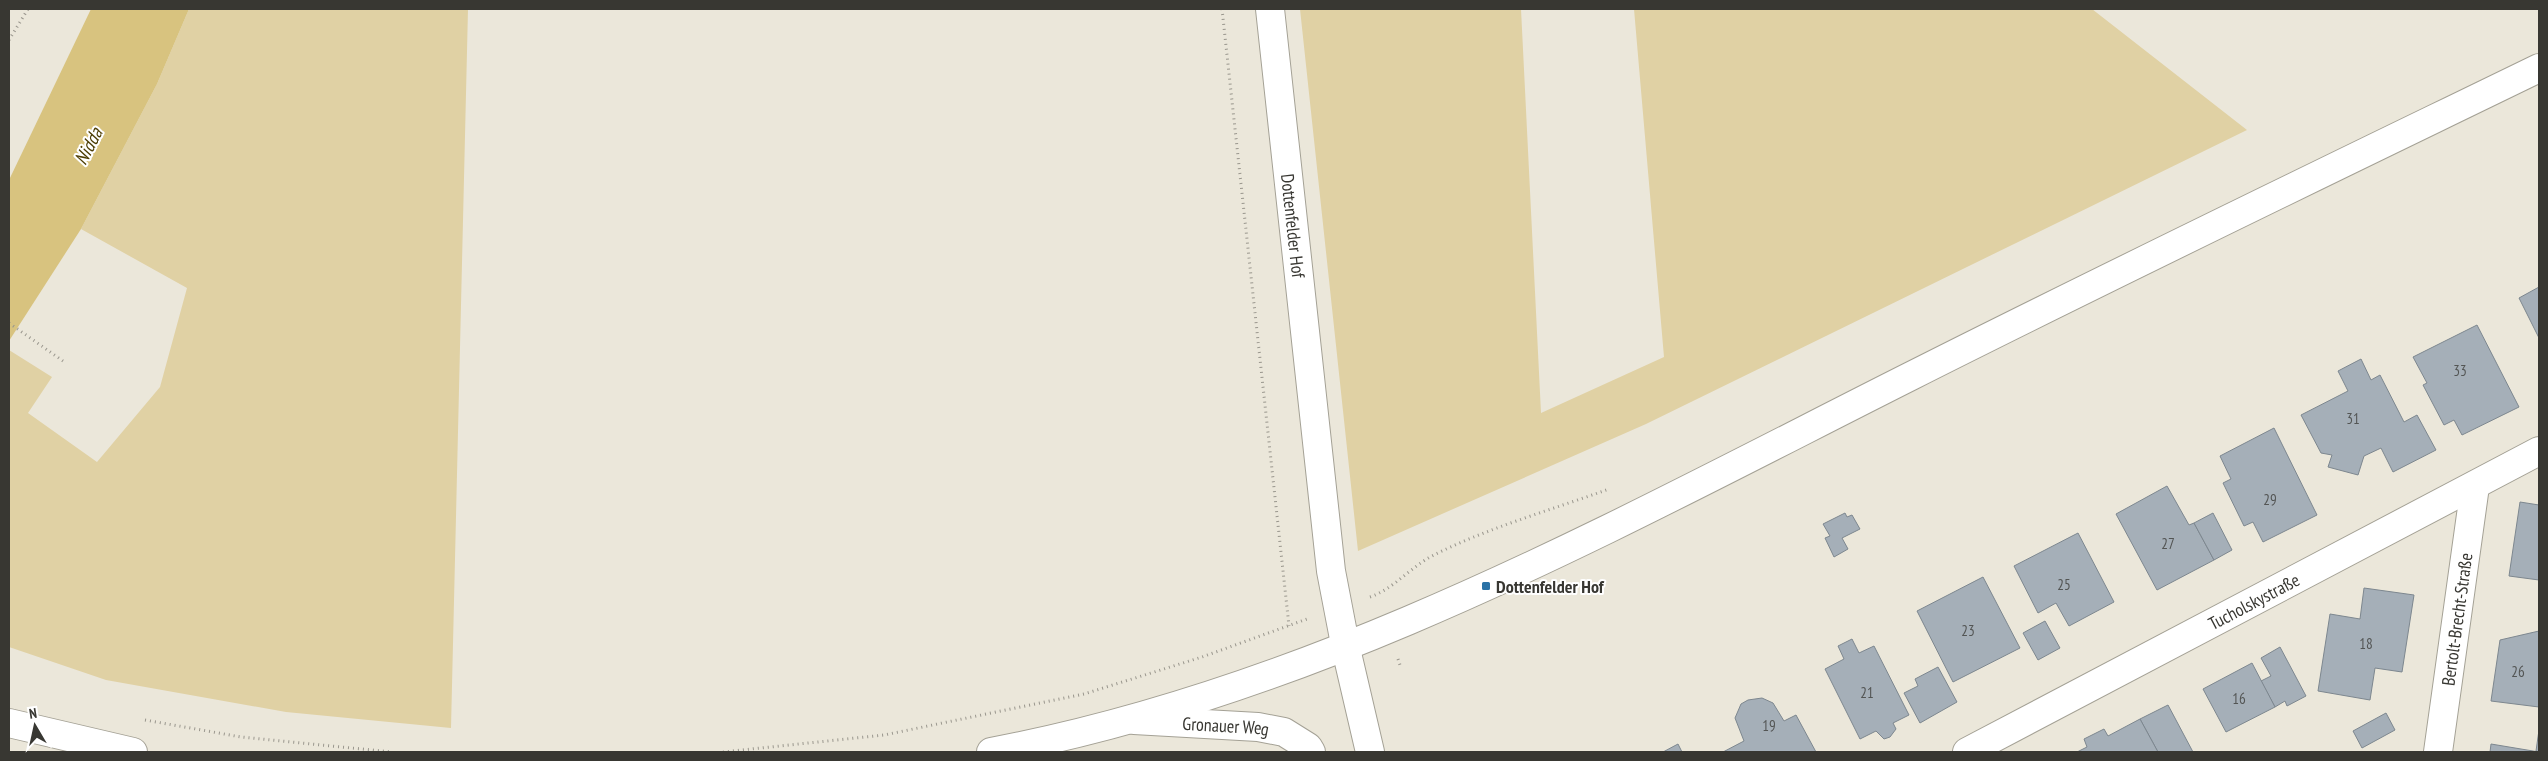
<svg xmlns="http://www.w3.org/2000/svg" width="2548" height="761" font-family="'PT Sans Narrow',sans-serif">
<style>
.green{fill:#e0d1a4}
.water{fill:#d8c37f}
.building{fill:#a5afb8;stroke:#7d878f}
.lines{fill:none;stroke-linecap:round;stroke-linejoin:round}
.minor-casing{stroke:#a4a195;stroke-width:30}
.secondary-casing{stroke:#a4a195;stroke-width:30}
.path{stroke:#99968d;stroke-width:3;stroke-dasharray:1 4;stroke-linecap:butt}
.minor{stroke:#fff;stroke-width:28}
.secondary{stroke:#fff;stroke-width:28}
.poi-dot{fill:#2a72a6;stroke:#fff;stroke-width:2}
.labels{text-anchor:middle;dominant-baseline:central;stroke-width:4;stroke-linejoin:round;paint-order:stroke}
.number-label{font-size:15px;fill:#535554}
.street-label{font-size:18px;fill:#383732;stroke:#fff}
.poi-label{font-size:18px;font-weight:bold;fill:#383732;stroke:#fff;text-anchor:start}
.water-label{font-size:19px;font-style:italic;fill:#4d3e05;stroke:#fff}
</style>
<rect width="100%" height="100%" fill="#ebe7da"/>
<!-- green -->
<g class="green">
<polygon points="189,9 468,9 451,728 286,712 106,680 9,647 9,350 52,377 28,413 97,462 160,387 187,288 81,229 157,84"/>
<polygon points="1300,9 1521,9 1541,413 1664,357 1634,9 2092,9 2247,130 1646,424 1358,551"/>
</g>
<!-- water -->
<polygon class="water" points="91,9 189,9 157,84 81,229 9,341 9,180"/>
<!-- building -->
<g class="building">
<polygon points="2539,287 2539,338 2519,298"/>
<polygon points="2477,325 2519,407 2462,435 2454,420 2444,425 2423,385 2427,383 2413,357"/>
<polygon points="2361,359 2371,380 2380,375 2404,422 2417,415 2436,450 2393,472 2381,448 2364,456 2358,475 2328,467 2332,455 2321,453 2301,415 2348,391 2338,371"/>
<polygon points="2274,428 2317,515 2263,542 2253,522 2244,526 2223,483 2231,479 2220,456"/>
<polygon points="2167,486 2189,525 2194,523 2214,560 2157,590 2116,514"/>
<polygon points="2520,502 2539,505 2539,580 2509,576"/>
<polygon points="1845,513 1847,517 1852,515 1860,529 1842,538 1848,549 1834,557 1825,538 1830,536 1823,524"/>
<polygon points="2213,513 2232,550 2214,560 2194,523"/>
<polygon points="2078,533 2114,602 2069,626 2056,603 2038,613 2014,566"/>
<polygon points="1983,577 2020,648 1953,682 1917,611"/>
<polygon points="2364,588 2414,595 2402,672 2375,668 2370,700 2318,691 2330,614 2360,619"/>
<polygon points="2045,621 2060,648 2038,660 2023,633"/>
<polygon points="2539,631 2539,707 2491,701 2500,640"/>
<polygon points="1852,639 1859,653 1874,646 1909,715 1893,723 1896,729 1890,737 1884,739 1876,731 1860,739 1825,669 1844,659 1838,646"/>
<polygon points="2280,647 2306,696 2287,706 2285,701 2275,707 2261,681 2271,676 2261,658"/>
<polygon points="2252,663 2275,707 2226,732 2203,689"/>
<polygon points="1938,667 1957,702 1920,723 1904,693 1918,686 1915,679"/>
<polygon points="1762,698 1773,703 1784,721 1796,715 1816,752 1723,752 1744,741 1735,718 1741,704 1748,700"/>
<polygon points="2168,705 2193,752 2158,752 2140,719"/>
<polygon points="2386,713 2395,730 2362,748 2353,731"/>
<polygon points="2140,719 2158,752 2077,752 2087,747 2084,739 2104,729 2108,736"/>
<polygon points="2539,730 2539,752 2536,751"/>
<polygon points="1678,744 1682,752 1663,752"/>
<polygon points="2491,744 2539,752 2490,752"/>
</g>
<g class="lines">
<!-- minor casing -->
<g class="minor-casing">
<g id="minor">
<path id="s1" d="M1270 9 1331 571 1346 649 1370 752"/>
<path id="s2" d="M1134 720 1258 727 1284 732 1308 747 1311 752"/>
<path id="s3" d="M1967 752 2539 451"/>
<path id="s4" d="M2438 752 2475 486"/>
</g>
</g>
<!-- secondary casing -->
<g class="secondary-casing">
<g id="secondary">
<polyline points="9,723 133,752"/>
<path d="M991 752C1320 690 1615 525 1911 376 2119 271 2329 170 2539 68"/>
</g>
</g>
<!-- path -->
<g class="path">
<polyline points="1222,9 1289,626"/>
<polyline points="9,40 28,9"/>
<polyline points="9,323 63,361"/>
<path d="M1370 597C1393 589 1409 569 1430 557 1484 529 1551 510 1609 489"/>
<polyline points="1398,659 1401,668"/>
<polyline points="145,720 241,737 392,752"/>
<polyline points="723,752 884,735 1084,694 1202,657 1307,619"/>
</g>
<!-- minor -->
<use href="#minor" class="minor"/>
<!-- secondary -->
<use href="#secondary" class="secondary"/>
</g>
<!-- markers -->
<rect class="poi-dot" x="1481" y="581" width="10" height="10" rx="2.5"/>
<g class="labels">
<!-- number labels -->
<g class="number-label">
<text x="2460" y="370">33</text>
<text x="2353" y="418">31</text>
<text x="2270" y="499">29</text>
<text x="2168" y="543">27</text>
<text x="2064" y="584">25</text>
<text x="1968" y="630">23</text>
<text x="2366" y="643">18</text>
<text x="2518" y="671">26</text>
<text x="1867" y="692">21</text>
<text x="2239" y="698">16</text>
<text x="1769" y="725">19</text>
</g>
<!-- street labels -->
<g class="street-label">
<text stroke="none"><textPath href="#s1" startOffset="218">Dottenfelder Hof</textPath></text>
<text stroke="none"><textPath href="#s3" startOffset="324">Tucholskystraße</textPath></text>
<text stroke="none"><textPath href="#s4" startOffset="134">Bertolt-Brecht-Straße</textPath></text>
<text stroke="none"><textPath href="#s2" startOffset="92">Gronauer Weg</textPath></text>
</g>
<!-- poi labels -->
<g class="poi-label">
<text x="1496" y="586">Dottenfelder Hof</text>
</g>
<!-- water labels -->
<g class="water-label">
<text transform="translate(88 146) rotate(-62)">Nidda</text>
</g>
</g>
<!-- border -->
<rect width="2548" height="761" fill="none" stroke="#383732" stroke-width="20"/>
<!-- north arrow -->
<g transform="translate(35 726) rotate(351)" stroke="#ffffff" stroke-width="4" paint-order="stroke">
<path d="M0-4L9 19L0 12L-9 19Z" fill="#383732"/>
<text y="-8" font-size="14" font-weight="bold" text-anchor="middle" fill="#383732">N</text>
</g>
</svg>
